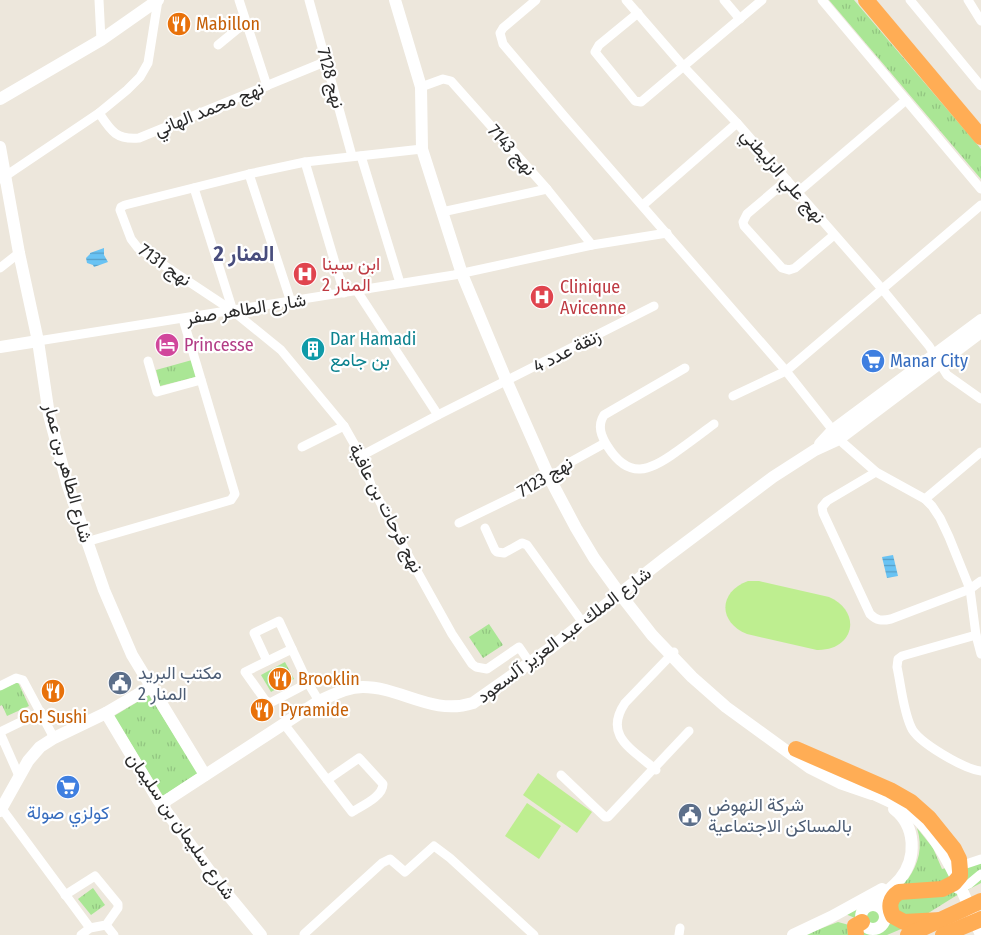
<svg xmlns="http://www.w3.org/2000/svg" width="981" height="935" font-family="'Fira Sans Condensed',Vazirmatn,sans-serif">
<style>
.grass{fill:url(#grass-tufts)}
.pitch{fill:#beee90}
.water{fill:url(#water-rules)}
.lines{fill:none;stroke-linecap:round;stroke-linejoin:round}
.street{stroke:#fff;stroke-width:9}
.secondary{stroke:#fff;stroke-width:12}
.highway{stroke:#ffad55;stroke-width:16}
.labels{text-anchor:middle;dominant-baseline:central;stroke-width:4.5;stroke-linejoin:round;paint-order:stroke}
.food-label{font-size:18px;fill:#c56008;stroke:#fff;text-anchor:start}
.street-label{font-size:18px;fill:#2a2a2a;stroke:#fff}
.health-label{font-size:18px;fill:#be3a42;stroke:#fff;text-anchor:start}
.culture-label{font-size:18px;fill:#0d838f;stroke:#fff;text-anchor:start}
.hotel-label{font-size:18px;fill:#b23c85;stroke:#fff;text-anchor:start}
.shop-label{font-size:18px;fill:#366cbe;stroke:#fff;text-anchor:start}
.service-label{font-size:18px;fill:#4e5e75;stroke:#fff;text-anchor:start}
.district-label{font-size:22px;font-weight:bold;fill:#484d7d;stroke:#fff}
</style>
<defs>
<pattern id="grass-tufts" width="24" height="20" patternUnits="userSpaceOnUse" patternTransform="scale(1.25)"><rect width="24" height="20" fill="#aae695"/><path d="M3 7l-1-3M5 7V3M7 7l1-3M15 17l-1-3M17 17v-4M19 17l1-3" fill="none" stroke="#92c581"/></pattern>
<pattern id="water-rules" width="6" height="5" patternUnits="userSpaceOnUse" patternTransform="scale(1.25)"><rect width="6" height="5" fill="#69c3f4"/><path d="M0 2.5h6" fill="none" stroke="#579fc6"/></pattern>
</defs>
<rect width="100%" height="100%" fill="#ede7dc"/>
<!-- grass -->
<g class="grass">
<polygon points="829,0 854,0 981,149 981,179"/>
<polygon points="192,360 196,377 160,386 156,370"/>
<polygon points="489,624 503,645 483,658 469,637"/>
<polygon points="285,662 294,679 271,692 261,675"/>
<polygon points="18,682 29,706 7,716 2,705 0,706 0,690"/>
<polygon points="149,695 198,773 163,796 114,716"/>
<path d="M917 828 933 848 942 869 981 859V883L954 897 906 927 887 935H861L855 918 843 913 908 879C919 863 923 847 917 828Z"/>
<polygon points="93,888 105,905 91,915 78,899"/>
<polygon points="838,922 849,925 854,935 804,935"/>
</g>
<!-- pitch -->
<g class="pitch">
<path d="M748 581H759L829 597C863 612 854 651 817 650L747 634C718 622 718 592 748 581Z"/>
<polygon points="538,773 592,812 577,833 523,795"/>
<polygon points="527,803 561,826 539,859 505,836"/>
</g>
<!-- water -->
<g class="water">
<polygon points="104,248 104,255 108,262 94,267 93,265 87,263 86,258 90,254 90,253"/>
<polygon points="893,555 898,576 887,578 882,557"/>
</g>
<g class="lines">
<!-- street -->
<g class="street">
<polyline points="99,0 101,40"/>
<polyline points="239,0 267,86"/>
<polyline points="309,0 352,156"/>
<polyline points="536,0 503,28 500,33 503,44 564,116 786,371 843,443 876,472 925,499 932,506 940,518 949,537 970,589 976,635 981,654"/>
<polyline points="626,0 684,67 737,123 883,290 929,346 947,375 981,399"/>
<polyline points="724,0 740,19"/>
<polyline points="822,0 981,189"/>
<polyline points="910,0 981,86"/>
<polyline points="968,0 981,21"/>
<polyline points="638,13 599,45 595,52 635,101 641,102 762,0"/>
<polyline points="218,45 246,22"/>
<polyline points="421,87 443,79 451,81 547,189 592,245"/>
<path d="M99 113C111 131 116 140 139 138L327 61"/>
<polyline points="422,149 305,162 249,174 125,205 121,207 120,210 131,239 138,248 233,311 281,350 344,426 361,456 371,485 407,553 452,634 472,664 476,667 487,669 519,647 530,663"/>
<polyline points="361,156 400,283"/>
<polyline points="305,162 344,293"/>
<polyline points="249,174 291,302"/>
<polyline points="1,179 99,113 127,90 140,77 148,63 158,0"/>
<polyline points="787,180 747,214 743,222 744,226 782,268 789,270 795,268 834,235"/>
<polyline points="194,188 233,311"/>
<polyline points="798,192 906,100"/>
<polyline points="643,205 737,123"/>
<polyline points="442,212 547,189"/>
<polyline points="0,268 19,253"/>
<polyline points="357,291 438,415"/>
<polyline points="38,341 454,275 592,245 667,233"/>
<polyline points="148,361 157,392 201,380"/>
<path d="M685 368 604 415C597 426 601 436 608 447 629 480 650 471 676 452 689 443 702 433 714 424"/>
<polyline points="733,396 786,371 981,205"/>
<polyline points="302,447 344,426"/>
<polyline points="361,456 438,415 654,306"/>
<path d="M876 472 827 501 822 507 823 513 870 614C877 621 882 621 891 619L970 589 981 581"/>
<polyline points="925,499 981,452"/>
<polyline points="459,523 550,479 567,464 605,443"/>
<polyline points="485,528 495,550 497,552 504,553 522,543 527,545 583,623"/>
<polyline points="86,542 231,500 235,494 183,319"/>
<path d="M976 635 902 656 898 659 897 667C901 685 903 710 911 727 917 742 964 769 981 771"/>
<polyline points="267,661 254,633 279,621 292,649"/>
<polyline points="308,683 270,703 265,700 245,672 292,649 308,683 319,701"/>
<polyline points="0,686 16,678 23,680 54,738"/>
<path d="M284 724 352 812C361 806 383 797 383 784L361 760 359 758 327 780"/>
<polyline points="0,732 41,712"/>
<polyline points="0,733 19,776"/>
<path d="M656 770C632 749 603 736 625 703L674 652"/>
<polyline points="561,775 605,817 608,817 689,731"/>
<polyline points="2,809 90,928"/>
<polyline points="960,863 966,864 981,859"/>
<polyline points="957,889 969,884 981,874"/>
<polyline points="65,895 95,876 118,904 118,908 106,925 90,928 81,935"/>
<polyline points="106,925 114,935"/>
<polyline points="304,934 382,863 390,859 405,872 434,846 450,858 534,935"/>
<polyline points="679,935 680,928"/>
</g>
<!-- secondary -->
<g class="secondary">
<polyline points="395,0 421,87 422,149 462,274 507,382 550,479 576,528 594,558 620,594 652,635 692,677 726,707 810,768 840,783 872,794"/>
<polyline points="0,99 101,40 158,0"/>
<polyline points="0,147 19,253 38,341 49,415 67,483 104,590 132,655 205,775"/>
<polyline points="0,347 38,341"/>
<polyline points="820,444 833,430 981,320"/>
<polyline points="106,713 158,800 219,884 261,935"/>
<path d="M866 790C880 798 897 803 910 813 943 838 965 897 981 935"/>
<path d="M161 804 319 701C333 695 347 687 363 687 401 687 432 716 473 703L552 647 664 559 773 477 815 450 839 439 981 332"/>
<polyline points="0,811 28,761 40,747 54,738 106,713 152,686"/>
<path d="M871 905C881 897 892 888 900 879 917 858 916 826 894 809"/>
<circle cx="873" cy="917" r="12"/>
<polyline points="793,935 831,917 882,889"/>
</g>
<!-- highway -->
<g class="highway">
<polyline points="866,0 981,137"/>
<path d="M796 749 890 790 911 802 929 818 954 849 959 859 960 871V876L954 883 942 889 899 892C890 898 888 906 893 916L904 922 941 920"/>
<polyline points="856,935 855,926 862,922"/>
<polyline points="908,935 981,901"/>
<polyline points="943,935 981,919"/>
</g>
</g>
<!-- icons -->
<defs>
<g id="restaurant-disc" transform="scale(1.25)"><circle r="9.5" fill="#e8710a" stroke="#fff"/><path d="M-5-6h1v4h1v-4h1v4h1v-4h1v5L-1.5 .5V6h-2V.5L-5-1ZM5-6V6H3V1.5H1.5Q1.5-4 5-6Z" fill="#fff"/></g>
<g id="hospital-disc" transform="scale(1.25)"><circle r="9.5" fill="#e0444e" stroke="#fff"/><path d="M-5-5h3v3.5h4V-5h3V5h-3V1.5h-4V5h-3Z" fill="#fff"/></g>
<g id="hotel-disc" transform="scale(1.25)"><circle r="9.5" fill="#d1479c" stroke="#fff"/><path d="M-6-4.5h1.5V1H6V5H4.5V3h-9V5H-6ZM-4 0a1.8 1.8 0 1 1 3.6 0ZM.5 0V-2.5h3Q6-2.5 6 0Z" fill="#fff"/></g>
<g id="building-disc" transform="scale(1.25)"><circle r="9.5" fill="#0f9aa8" stroke="#fff"/><path d="M-4-6H4V6H1V3H-1V6H-4ZM-2.5-4.3h1.7v1.8h-1.7ZM.8-4.3h1.7v1.8H.8ZM-2.5-1h1.7V.8h-1.7ZM.8-1h1.7V.8H.8Z" fill="#fff"/></g>
<g id="supermarket-disc" transform="scale(1.25)"><circle r="9.5" fill="#3f7fe0" stroke="#fff"/><path d="M-6-5.5h2.5l.6 2H6L4.5 2H-2.5L-4.4-4H-6ZM-1.5 3.2a1.3 1.3 0 1 0 .1 0ZM3 3.2a1.3 1.3 0 1 0 .1 0Z" fill="#fff"/></g>
<g id="civic-disc" transform="scale(1.25)"><circle r="9.5" fill="#5c6f8a" stroke="#fff"/><path d="M-.6-6.5H3V-4.5H.6V-3L4-1V1h2V6H-6V1h2V-1L-.6-3ZM-1.2 2.5V6h2.4V2.5Z" fill="#fff"/></g>
</defs>
<g fill-rule="evenodd">
<use href="#restaurant-disc" x="179" y="24"/>
<use href="#hospital-disc" x="305" y="274"/>
<use href="#hospital-disc" x="542" y="297"/>
<use href="#hotel-disc" x="167" y="345"/>
<use href="#building-disc" x="313" y="349"/>
<use href="#supermarket-disc" x="873" y="361"/>
<use href="#restaurant-disc" x="280" y="679"/>
<use href="#civic-disc" x="120" y="683"/>
<use href="#restaurant-disc" x="53" y="691"/>
<use href="#restaurant-disc" x="262" y="710"/>
<use href="#supermarket-disc" x="68" y="787"/>
<use href="#civic-disc" x="690" y="815"/>
</g>
<g class="labels">
<!-- food labels -->
<g class="food-label">
<text x="196" y="24">Mabillon</text>
<text x="298" y="679">Brooklin</text>
<text x="280" y="710">Pyramide</text>
<text x="53" y="717" text-anchor="middle">Go! Sushi</text>
</g>
<!-- street labels -->
<g class="street-label">
<text transform="translate(331 78) rotate(75)">نهج 7128</text>
<text transform="translate(209 109) rotate(-22)">نهج محمد الهاني</text>
<text transform="translate(512 150) rotate(48)">نهج 7143</text>
<text transform="translate(783 176) rotate(49)">نهج علي الزليطني</text>
<text transform="translate(165 265) rotate(35)">نهج 7131</text>
<text transform="translate(246 309) rotate(-9)">شارع الطاهر صفر</text>
<text transform="translate(567 351) rotate(-27)">زنقة عدد 4</text>
<text transform="translate(68 473) rotate(75)">شارع الطاهر بن عمار</text>
<text transform="translate(545 477) rotate(-31)">نهج 7123</text>
<text transform="translate(386 508) rotate(63)">نهج فرحات بن عافية</text>
<text transform="translate(564 635) rotate(-37)">شارع الملك عبد العزيز آلسعود</text>
<text transform="translate(181 826) rotate(55)">شارع سليمان بن سليمان</text>
</g>
<!-- health labels -->
<g class="health-label">
<text x="322" y="264">ابن سينا<tspan x="322" dy="21">المنار 2</tspan></text>
<text x="560" y="287">Clinique<tspan x="560" dy="21">Avicenne</tspan></text>
</g>
<!-- culture labels -->
<g class="culture-label">
<text x="330" y="339">Dar Hamadi<tspan x="330" dy="21">بن جامع</tspan></text>
</g>
<!-- hotel labels -->
<g class="hotel-label">
<text x="184" y="345">Princesse</text>
</g>
<!-- shop labels -->
<g class="shop-label">
<text x="890" y="361">Manar City</text>
<text x="68" y="813" text-anchor="middle">كولزي صولة</text>
</g>
<!-- service labels -->
<g class="service-label">
<text x="138" y="673">مكتب البريد<tspan x="138" dy="21">المنار 2</tspan></text>
<text x="708" y="805">شركة النهوض<tspan x="708" dy="21">بالمساكن الاجتماعية</tspan></text>
</g>
<!-- district labels -->
<g class="district-label">
<text x="244" y="253">المنار 2</text>
</g>
</g>
</svg>
